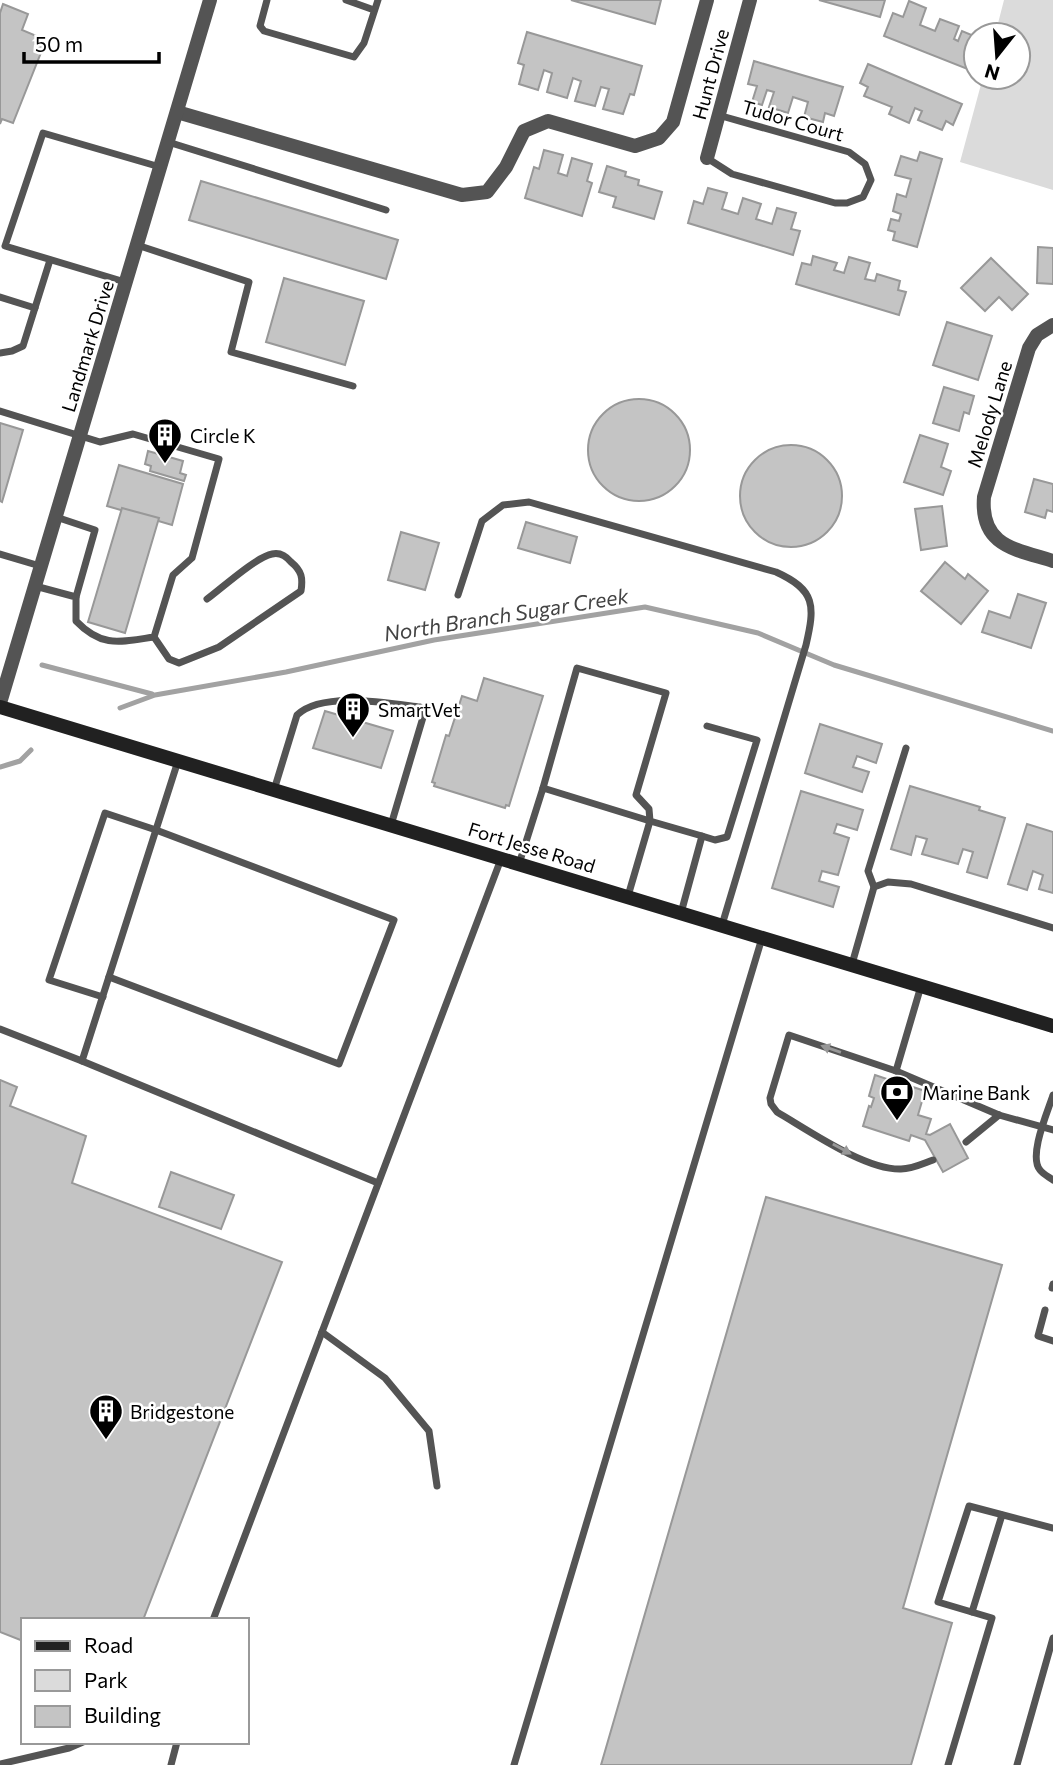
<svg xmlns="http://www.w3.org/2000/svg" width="1053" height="1765" font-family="Commissioner,sans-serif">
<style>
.green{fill:#dbdbdb}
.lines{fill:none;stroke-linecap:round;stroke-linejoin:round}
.stream{stroke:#a2a2a2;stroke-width:5}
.building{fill:#c4c4c4;stroke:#989898;stroke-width:2}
.service{stroke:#545454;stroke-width:7}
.minor{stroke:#545454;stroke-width:14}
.tertiary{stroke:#545454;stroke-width:14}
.secondary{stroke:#212121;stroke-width:14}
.oneway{fill:#989898}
.labels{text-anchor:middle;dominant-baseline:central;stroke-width:5;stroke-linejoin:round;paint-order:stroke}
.street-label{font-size:19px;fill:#000;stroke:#fff}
.poi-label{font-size:19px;fill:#000;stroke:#fff;text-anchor:start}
.water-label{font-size:21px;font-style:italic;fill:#434343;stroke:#fff}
</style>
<rect width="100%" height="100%" fill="#fff"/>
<!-- green -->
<polygon class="green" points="1004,0 1053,0 1053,190 960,162 983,77 1018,77 1018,35 995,35"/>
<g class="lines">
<!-- stream -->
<g class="stream">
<polyline points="42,665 152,694"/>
<polyline points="120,708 155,695 286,672 434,640 645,607 758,633 834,665 1053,731"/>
<polyline points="0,767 20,761 31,750"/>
</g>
</g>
<!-- building -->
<g class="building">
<polygon points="571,0 661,0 655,24"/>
<polygon points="819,0 885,0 880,17"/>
<polygon points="909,1 926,8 920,25 935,31 940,19 959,26 954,39 958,41 962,31 974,36 970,46 976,49 976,54 970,70 884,36 893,13 903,17"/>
<polygon points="3,4 28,14 22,30 46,40 13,123 2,119 0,124 0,13"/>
<polygon points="527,32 642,66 634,95 630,94 623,114 603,109 609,89 601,87 595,106 575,101 581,81 573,78 567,98 547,92 552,73 544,70 538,90 519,84 524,65 518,63"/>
<polygon points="754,61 843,87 834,116 825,113 823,122 804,117 808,102 793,97 788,113 769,107 774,92 767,90 762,105 752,102 757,86 748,84"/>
<polygon points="868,64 962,104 953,125 946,121 942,130 918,120 922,111 915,108 909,123 889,114 892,107 864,96 868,87 860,83"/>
<polygon points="544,150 563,155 558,173 567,176 572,158 592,164 587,181 592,183 582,216 525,198 534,167 539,169"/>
<polygon points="920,152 942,159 917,247 893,240 895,232 888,230 891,219 899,221 901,214 893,211 897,194 906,197 911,179 895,175 901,156 917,161"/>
<polygon points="607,166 626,172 625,176 639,180 638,185 662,192 654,219 613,207 616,197 599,192"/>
<polygon points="201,181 398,240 386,279 189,220"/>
<polygon points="708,188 727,193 722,209 738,214 743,198 761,204 756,219 772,224 777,208 796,213 791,229 800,231 793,255 688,223 694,201 703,204"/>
<polygon points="1038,247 1053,248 1053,284 1037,283"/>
<polygon points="813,256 837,263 834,270 844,273 849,257 870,263 865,279 875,281 877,274 900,281 898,290 906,292 899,315 796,284 802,263 811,265"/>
<polygon points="991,258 1028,294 1012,310 999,297 985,311 961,288"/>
<polygon points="284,278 364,301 345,365 266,342"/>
<polygon points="947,322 992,336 978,380 933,365"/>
<polygon points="944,387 974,396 969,414 964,412 959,431 933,423"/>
<circle cx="639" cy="450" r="51"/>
<polygon points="0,423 23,430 2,502 0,501"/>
<polygon points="920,435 948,444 941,467 951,471 943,495 904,482"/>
<circle cx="791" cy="496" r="51"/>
<polygon points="148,451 183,461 180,473 186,475 184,481 150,471 151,466 145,464"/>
<polygon points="119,465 183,484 172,525 107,506"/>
<polygon points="1034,479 1053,484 1053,512 1047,510 1045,518 1025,512"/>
<polygon points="942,506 947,546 921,550 915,509"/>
<polygon points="122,508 159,518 125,633 88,622"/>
<polygon points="526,522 577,537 570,563 518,548"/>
<polygon points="401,532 439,543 425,590 388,580"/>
<polygon points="945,562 965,579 968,574 988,591 961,624 921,591"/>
<polygon points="1018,594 1046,603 1031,648 982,632 989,611 1010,618"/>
<polygon points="484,678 543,696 509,806 506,805 505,808 434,786 435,783 432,782 446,735 449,736 462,696 477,701"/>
<polygon points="325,711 393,731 381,768 313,748"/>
<polygon points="820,724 882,744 876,763 857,756 853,767 869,772 862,792 805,773"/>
<polygon points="910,786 980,807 979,810 1005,818 987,878 967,872 973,852 963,849 958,864 922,854 927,839 916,836 911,855 891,849"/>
<polygon points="801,791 863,810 857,830 837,824 834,833 849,838 838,875 822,871 819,881 839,887 833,907 772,888"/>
<polygon points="1027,824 1053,832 1053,893 1039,889 1043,875 1033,871 1027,890 1008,884"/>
<polygon points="875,1075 896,1082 894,1087 903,1089 904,1084 925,1091 918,1115 931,1119 926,1134 930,1135 950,1124 968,1158 943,1172 925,1140 911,1135 909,1141 863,1126 869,1106 871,1107 874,1098 869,1096"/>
<polygon points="0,1080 17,1087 10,1106 86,1136 72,1183 282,1262 143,1620 23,1620 23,1641 0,1632"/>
<polygon points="171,1172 234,1195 221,1229 159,1207"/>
<polygon points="766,1197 1002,1265 903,1608 952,1623 911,1765 601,1765"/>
</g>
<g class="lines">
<!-- service -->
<g class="service">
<polyline points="267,0 260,26 264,31 354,57 364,43 378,0"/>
<polyline points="346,0 374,10"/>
<polyline points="168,142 386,210"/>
<polyline points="707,158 732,174 835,203 847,203 863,197 871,180 865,164 849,152 718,115"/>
<polyline points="137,245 249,282 231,352 353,386"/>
<polyline points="125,282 5,246 43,133 160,167"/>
<polyline points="0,297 35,308"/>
<polyline points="0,353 12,351 23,346 50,260"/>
<path d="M0 411 100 442 133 434 219 459 192 558 173 575 154 637C120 642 102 648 76 621V597L35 586"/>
<polyline points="56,517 95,530 76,597"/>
<polyline points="0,554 40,566"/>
<path d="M458 595 482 521 503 505 529 502 776 572C816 590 815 606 806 645L722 925"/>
<path d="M154 637 169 659 179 663 219 647 301 591C303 578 302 571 291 562 286 556 280 552 272 554 256 557 222 588 207 599"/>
<polyline points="178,761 82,1061 378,1183"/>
<polyline points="543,788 577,668 666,693 636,795 649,809 650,821 702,836 681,913"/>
<path d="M274 790 297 715C322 691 388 703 420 707L424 714 391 825"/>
<polyline points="702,836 715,840 727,837 757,740 707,726"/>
<polyline points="519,864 543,788 650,821 628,896"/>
<polyline points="874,887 868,871 906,748"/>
<polyline points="852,964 874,887 888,882 911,884 1053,928"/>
<polyline points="103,997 49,980 105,813 156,830 394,920 339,1064 109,977"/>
<polyline points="0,1029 82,1061"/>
<polyline points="896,1071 921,986"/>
<path d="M1053 1095C1048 1111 1028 1156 1040 1170 1043 1174 1049 1177 1053 1180"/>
<polyline points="966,1142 999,1115"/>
<path d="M933 1160C922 1164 912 1169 901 1169 865 1170 808 1130 777 1112L771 1104 770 1098 789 1035 896 1071 999 1115 1053 1130"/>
<polyline points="1052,1288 1053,1284"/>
<polyline points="1045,1310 1038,1336 1053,1341"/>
<polyline points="322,1332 385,1378 429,1431 437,1486"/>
<polyline points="972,1612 1002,1515"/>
<polyline points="213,1620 501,859"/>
<polyline points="0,1764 69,1748 83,1742"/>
<polyline points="171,1765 177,1742"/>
<polyline points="514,1765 762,938"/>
<polyline points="948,1765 992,1618 938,1602 969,1506 1053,1528"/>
<polyline points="1017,1765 1053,1638"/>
</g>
<!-- minor -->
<g class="minor">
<polyline points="177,112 462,195 487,192 506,167 524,131 548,121 635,146 659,138 673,122 707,0"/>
<polyline points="707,158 750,0"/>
<path d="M1053 325 1037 335 1029 348 984 497C980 546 1015 549 1053 561"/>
</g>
<!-- tertiary -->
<polyline class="tertiary" points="0,703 210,0"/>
<!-- secondary -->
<polyline class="secondary" points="0,707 1053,1026"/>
</g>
<!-- one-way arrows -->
<defs><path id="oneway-solid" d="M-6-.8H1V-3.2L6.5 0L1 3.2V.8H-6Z" transform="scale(1.75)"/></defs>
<g class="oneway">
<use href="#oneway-solid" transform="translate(831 1049) rotate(-161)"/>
<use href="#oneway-solid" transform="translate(842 1149) rotate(29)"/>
</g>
<!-- icons -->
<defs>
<g id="building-pin" transform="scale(1.75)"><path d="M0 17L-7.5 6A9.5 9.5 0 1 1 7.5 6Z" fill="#000" stroke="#fff"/><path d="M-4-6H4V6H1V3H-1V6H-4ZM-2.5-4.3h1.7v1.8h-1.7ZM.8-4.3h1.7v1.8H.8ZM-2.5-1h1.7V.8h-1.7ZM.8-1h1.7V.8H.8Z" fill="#fff"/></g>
<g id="bank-pin" transform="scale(1.75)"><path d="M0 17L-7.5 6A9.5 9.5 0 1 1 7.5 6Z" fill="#000" stroke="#fff"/><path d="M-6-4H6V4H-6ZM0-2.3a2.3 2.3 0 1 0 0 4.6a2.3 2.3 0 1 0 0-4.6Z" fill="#fff"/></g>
</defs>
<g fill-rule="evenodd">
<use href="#building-pin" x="165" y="435"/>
<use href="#building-pin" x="353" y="709"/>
<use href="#bank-pin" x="897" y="1092"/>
<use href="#building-pin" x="106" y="1411"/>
</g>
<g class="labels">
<!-- street labels -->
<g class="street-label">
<text transform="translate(710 74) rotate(-75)">Hunt Drive</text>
<text transform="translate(793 120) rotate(16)">Tudor Court</text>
<text transform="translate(87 346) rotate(-73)">Landmark Drive</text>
<text transform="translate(989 414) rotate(-73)">Melody Lane</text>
<text transform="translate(532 847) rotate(17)">Fort Jesse Road</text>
</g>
<!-- poi labels -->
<g class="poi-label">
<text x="190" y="435">Circle K</text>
<text x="378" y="709">SmartVet</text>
<text x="922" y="1092">Marine Bank</text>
<text x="130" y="1411">Bridgestone</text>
</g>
<!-- water labels -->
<g class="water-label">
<text transform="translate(506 614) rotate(-9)">North Branch Sugar Creek</text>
</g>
</g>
<!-- legend -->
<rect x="21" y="1618" width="228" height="126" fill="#ffffff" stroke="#999999" stroke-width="2"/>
<rect x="35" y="1641" width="35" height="10" fill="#212121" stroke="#999999" stroke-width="2"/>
<text x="84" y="1653" font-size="21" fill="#000000">Road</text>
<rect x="35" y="1670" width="35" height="21" fill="#dbdbdb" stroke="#999999" stroke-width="2"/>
<text x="84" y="1688" font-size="21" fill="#000000">Park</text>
<rect x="35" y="1706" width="35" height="21" fill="#c4c4c4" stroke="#999999" stroke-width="2"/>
<text x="84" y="1723" font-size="21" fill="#000000">Building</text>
<!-- north arrow -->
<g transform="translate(997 56) rotate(197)"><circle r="33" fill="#ffffff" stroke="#999999" stroke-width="2"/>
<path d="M0-5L12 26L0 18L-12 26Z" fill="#000000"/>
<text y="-10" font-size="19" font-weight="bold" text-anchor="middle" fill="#000000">N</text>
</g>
<!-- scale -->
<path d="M24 52v10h135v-10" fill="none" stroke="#000000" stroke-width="3.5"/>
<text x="35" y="52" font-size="21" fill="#000000" stroke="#ffffff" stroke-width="5" paint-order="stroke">50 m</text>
</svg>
